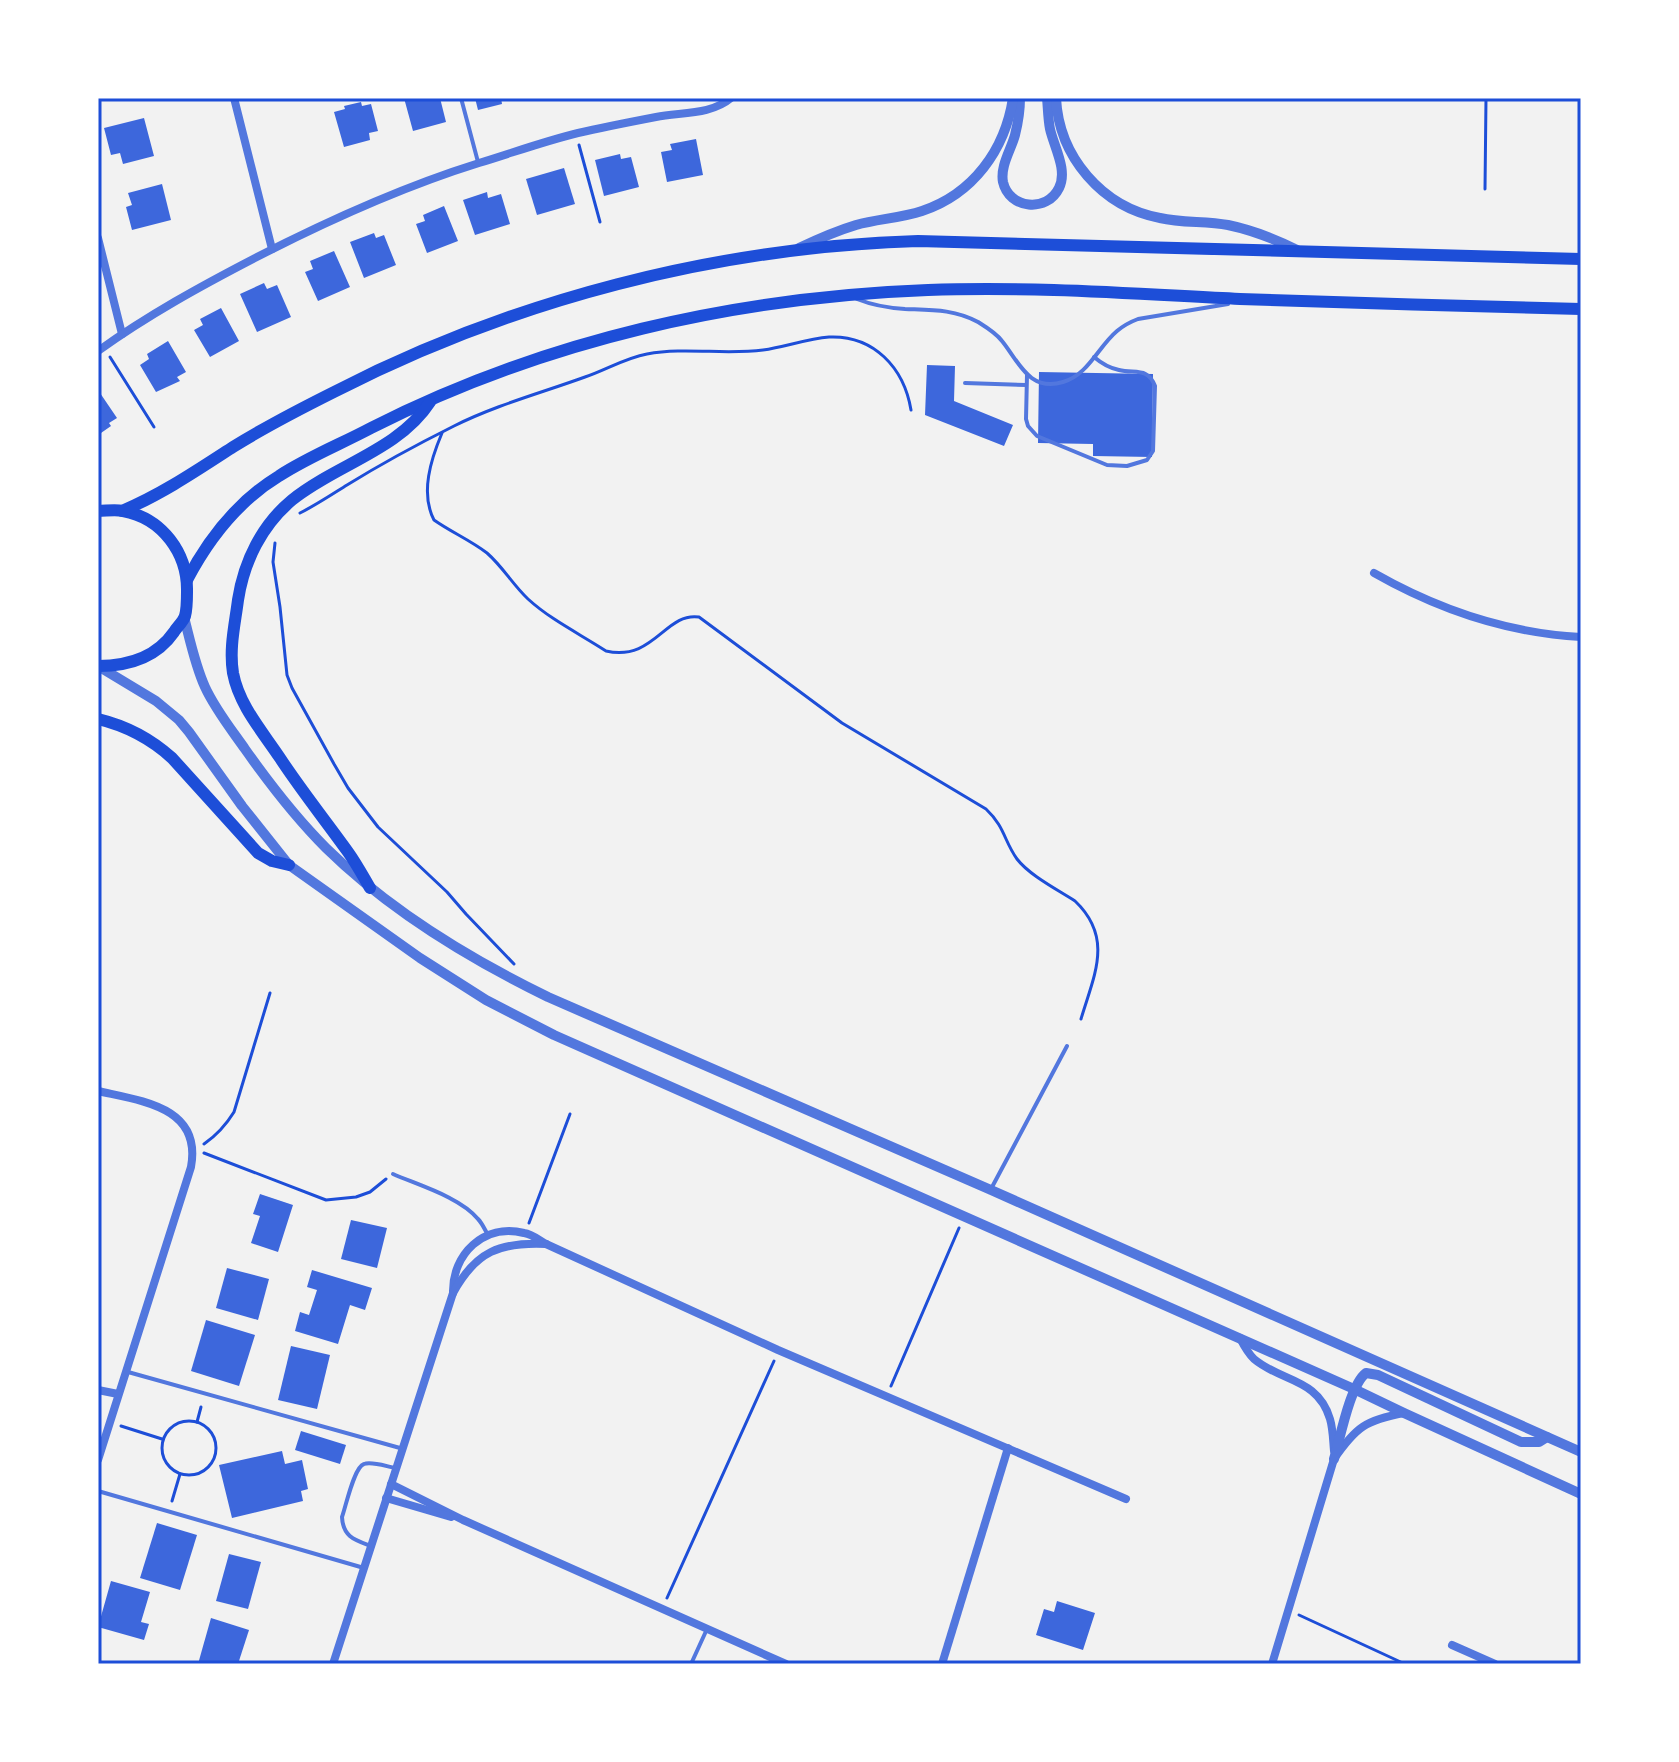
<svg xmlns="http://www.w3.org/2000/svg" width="1679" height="1762" font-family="'DM Sans',sans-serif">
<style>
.building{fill:#3d67dc}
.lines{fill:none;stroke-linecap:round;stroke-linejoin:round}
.path{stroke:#1d4ed8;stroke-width:3}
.service{stroke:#5277de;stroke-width:4}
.minor{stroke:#5277de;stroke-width:8}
.tertiary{stroke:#5277de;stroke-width:10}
.primary{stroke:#1d4ed8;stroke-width:12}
.neatline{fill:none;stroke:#1d4ed8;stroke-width:3}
</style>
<rect width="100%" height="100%" fill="#f2f2f2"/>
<!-- building -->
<g class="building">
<polygon points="404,98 440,98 446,122 413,131"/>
<polygon points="475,98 501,98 502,104 478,110"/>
<polygon points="361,102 362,106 371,104 378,131 369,133 370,140 344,147 334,112 345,109 344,106"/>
<polygon points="144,118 154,156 123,164 120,153 111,155 104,128"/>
<polygon points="696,139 703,175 667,182 661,152 672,150 670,144"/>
<polygon points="620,154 621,159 631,157 639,187 604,196 595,160"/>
<polygon points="564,168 575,204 537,215 526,179"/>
<polygon points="162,184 171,220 132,230 126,207 132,205 128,193"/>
<polygon points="487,192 488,198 501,194 510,224 475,235 463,200"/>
<polygon points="444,206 458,241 427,253 416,224 425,221 423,215"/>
<polygon points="374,233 376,238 384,235 396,265 364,278 350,242"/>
<polygon points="334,251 350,287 318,301 305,272 313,269 310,261"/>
<polygon points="264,283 267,289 277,285 291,317 257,332 240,294"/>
<polygon points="221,308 239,341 210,357 194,330 203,325 200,319"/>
<polygon points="168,341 186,372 177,377 180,381 156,392 140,365 149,359 147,354"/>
<polygon points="927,365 955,366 954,401 1013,425 1004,446 925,415"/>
<polygon points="1039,372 1153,374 1152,457 1093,456 1093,444 1038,443"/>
<polygon points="98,390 117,418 109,423 111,426 101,433 98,429"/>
<polygon points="260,1194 293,1205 278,1252 251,1243 260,1216 253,1214"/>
<polygon points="351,1220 387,1228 377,1268 341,1259"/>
<polygon points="227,1268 269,1279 258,1320 216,1308"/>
<polygon points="312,1270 372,1288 365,1310 350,1305 338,1344 295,1331 300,1312 309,1315 317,1290 307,1287"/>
<polygon points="206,1320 255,1335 239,1386 191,1371"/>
<polygon points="291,1346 330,1355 317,1409 278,1400"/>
<polygon points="301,1431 346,1445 340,1464 295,1450"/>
<polygon points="282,1451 285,1464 302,1460 308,1489 301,1491 303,1501 232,1518 219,1465"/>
<polygon points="157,1523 197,1535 180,1590 140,1578"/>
<polygon points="229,1554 261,1562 248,1609 216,1601"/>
<polygon points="111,1581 150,1592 141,1622 149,1624 144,1640 98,1627"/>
<polygon points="1057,1601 1095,1613 1083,1650 1036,1635 1044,1609 1054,1612"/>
<polygon points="211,1618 249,1630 238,1664 198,1664"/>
</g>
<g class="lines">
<!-- path -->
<g class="path">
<polyline points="579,145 600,222"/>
<polyline points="1485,189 1486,98"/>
<polyline points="110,357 154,427"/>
<path d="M442 433C431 459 420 493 434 520 451 532 470 540 487 553 503 567 513 585 528 599 551 620 580 634 606 651 654 662 665 612 699 617L842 723 986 809C1005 827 1004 841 1017 859 1029 875 1058 890 1075 901 1114 938 1094 975 1081 1019"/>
<path d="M300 513C316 505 331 495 347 485 381 464 418 444 454 426 496 405 541 393 585 377 606 370 625 358 647 354 685 347 725 355 763 350 785 347 806 339 829 337 874 335 904 368 911 410"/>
<polyline points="275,543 273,562 280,607 287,675 292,688 334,764 348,788 378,827 447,892 466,914 514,964"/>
<path d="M204 1144C217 1135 226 1125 234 1112L270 993"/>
<polyline points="204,1153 326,1200 356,1197 370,1192 386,1179"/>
<polyline points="529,1223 570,1114"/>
<polyline points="891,1386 959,1228"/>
<circle cx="189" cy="1448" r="27"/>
<polyline points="197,1422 201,1407"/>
<polyline points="121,1426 162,1439"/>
<polyline points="172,1501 180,1474"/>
<polyline points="667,1598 774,1361"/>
<polyline points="1299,1615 1405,1664"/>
</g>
<!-- service -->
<g class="service">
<polyline points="461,98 478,162"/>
<path d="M857 299C872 305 889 308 905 309 931 310 954 309 978 322 986 327 996 333 1002 341 1019 362 1029 392 1063 382 1088 375 1098 347 1117 331 1123 326 1130 322 1138 319L1228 304"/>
<path d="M1027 375 1026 419 1028 426 1037 436 1107 465 1127 466 1147 460 1153 451 1155 386C1148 367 1135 374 1119 370 1109 368 1101 363 1094 357"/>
<polyline points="965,383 1026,385"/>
<path d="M393 1174C418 1185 460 1197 478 1219 482 1223 485 1230 488 1235"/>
<polyline points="991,1189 1067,1046"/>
<polyline points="128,1372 400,1448"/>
<polyline points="98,1491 364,1568"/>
<path d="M371 1546C355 1540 343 1537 342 1517 346 1506 354 1467 364 1464 372 1461 388 1467 396 1468"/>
<polyline points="691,1664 707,1629"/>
</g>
<!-- minor -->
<g class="minor">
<polyline points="234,98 272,249"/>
<polyline points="98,238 122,334"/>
<path d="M98 351C148 315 201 286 255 258 327 221 402 187 479 163 512 153 545 141 578 133 604 127 630 122 656 117 681 112 711 115 731 98"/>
<path d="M1374 573C1439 610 1506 633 1581 637"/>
<path d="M98 1091C142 1101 202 1107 191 1167L98 1460"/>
<path d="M453 1293C452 1254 484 1223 524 1233 532 1234 539 1240 546 1244L778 1350 1126 1499"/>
<path d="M1240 1338C1244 1346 1248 1353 1254 1359 1281 1382 1318 1378 1330 1419 1333 1429 1333 1440 1334 1451"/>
<polyline points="98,1390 118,1394"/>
<polyline points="391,1484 463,1520 786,1664"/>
<polyline points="386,1498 451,1517"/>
<polyline points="1452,1645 1495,1664"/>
<path d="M333 1664 453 1293C476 1251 500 1242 546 1244"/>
<polyline points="942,1664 1008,1448"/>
<path d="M1272 1664 1334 1459C1356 1427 1366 1420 1404 1413"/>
</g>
<!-- tertiary -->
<g class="tertiary">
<path d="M1020 98C1020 110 1018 123 1015 135 1011 150 1000 166 1003 182 1009 209 1047 213 1059 188 1068 170 1054 147 1050 129 1048 119 1048 108 1047 98"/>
<path d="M1056 98C1059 157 1102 207 1160 218 1182 223 1205 221 1228 225 1252 230 1275 239 1297 250"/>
<path d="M799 248C818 239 836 231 856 225 878 219 901 218 922 211 973 194 1005 150 1013 98"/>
<path d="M184 617C190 640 195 665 205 687 215 709 231 729 245 749 269 783 296 818 326 848 388 909 470 959 548 997L991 1190 1581 1452"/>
<polyline points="98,666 156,701 179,720 189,732 242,806 289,865 420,958 486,1000 554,1035 1354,1389 1404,1413 1581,1494"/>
<path d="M1334 1459C1340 1439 1350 1385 1366 1373L1378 1375 1521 1442H1539L1547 1437"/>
</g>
<!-- primary -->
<g class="primary">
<path d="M98 511C106 511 115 509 123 511 162 518 188 553 187 592 187 599 187 609 185 616 183 622 177 627 174 632 156 658 128 666 98 666"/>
<path d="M122 511C162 494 196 471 233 447 265 427 300 409 334 392 513 300 716 247 918 241L1581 259"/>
<path d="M187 580C209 538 238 501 279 476 308 457 341 444 371 428 544 340 736 297 928 290 1032 286 1137 294 1240 299 1354 303 1467 306 1581 309"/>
<path d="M98 719C127 726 150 738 172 758L258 853 272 861 289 865"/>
<path d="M370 888C363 876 356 863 348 852 325 820 301 790 280 758 262 731 239 705 233 673 229 648 235 624 238 600 244 561 262 525 292 500 335 465 399 450 430 402"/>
</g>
</g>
<!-- border -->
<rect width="1679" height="1762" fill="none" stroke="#ffffff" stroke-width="200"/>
<rect x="100" y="100" width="1479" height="1562" class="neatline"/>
</svg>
